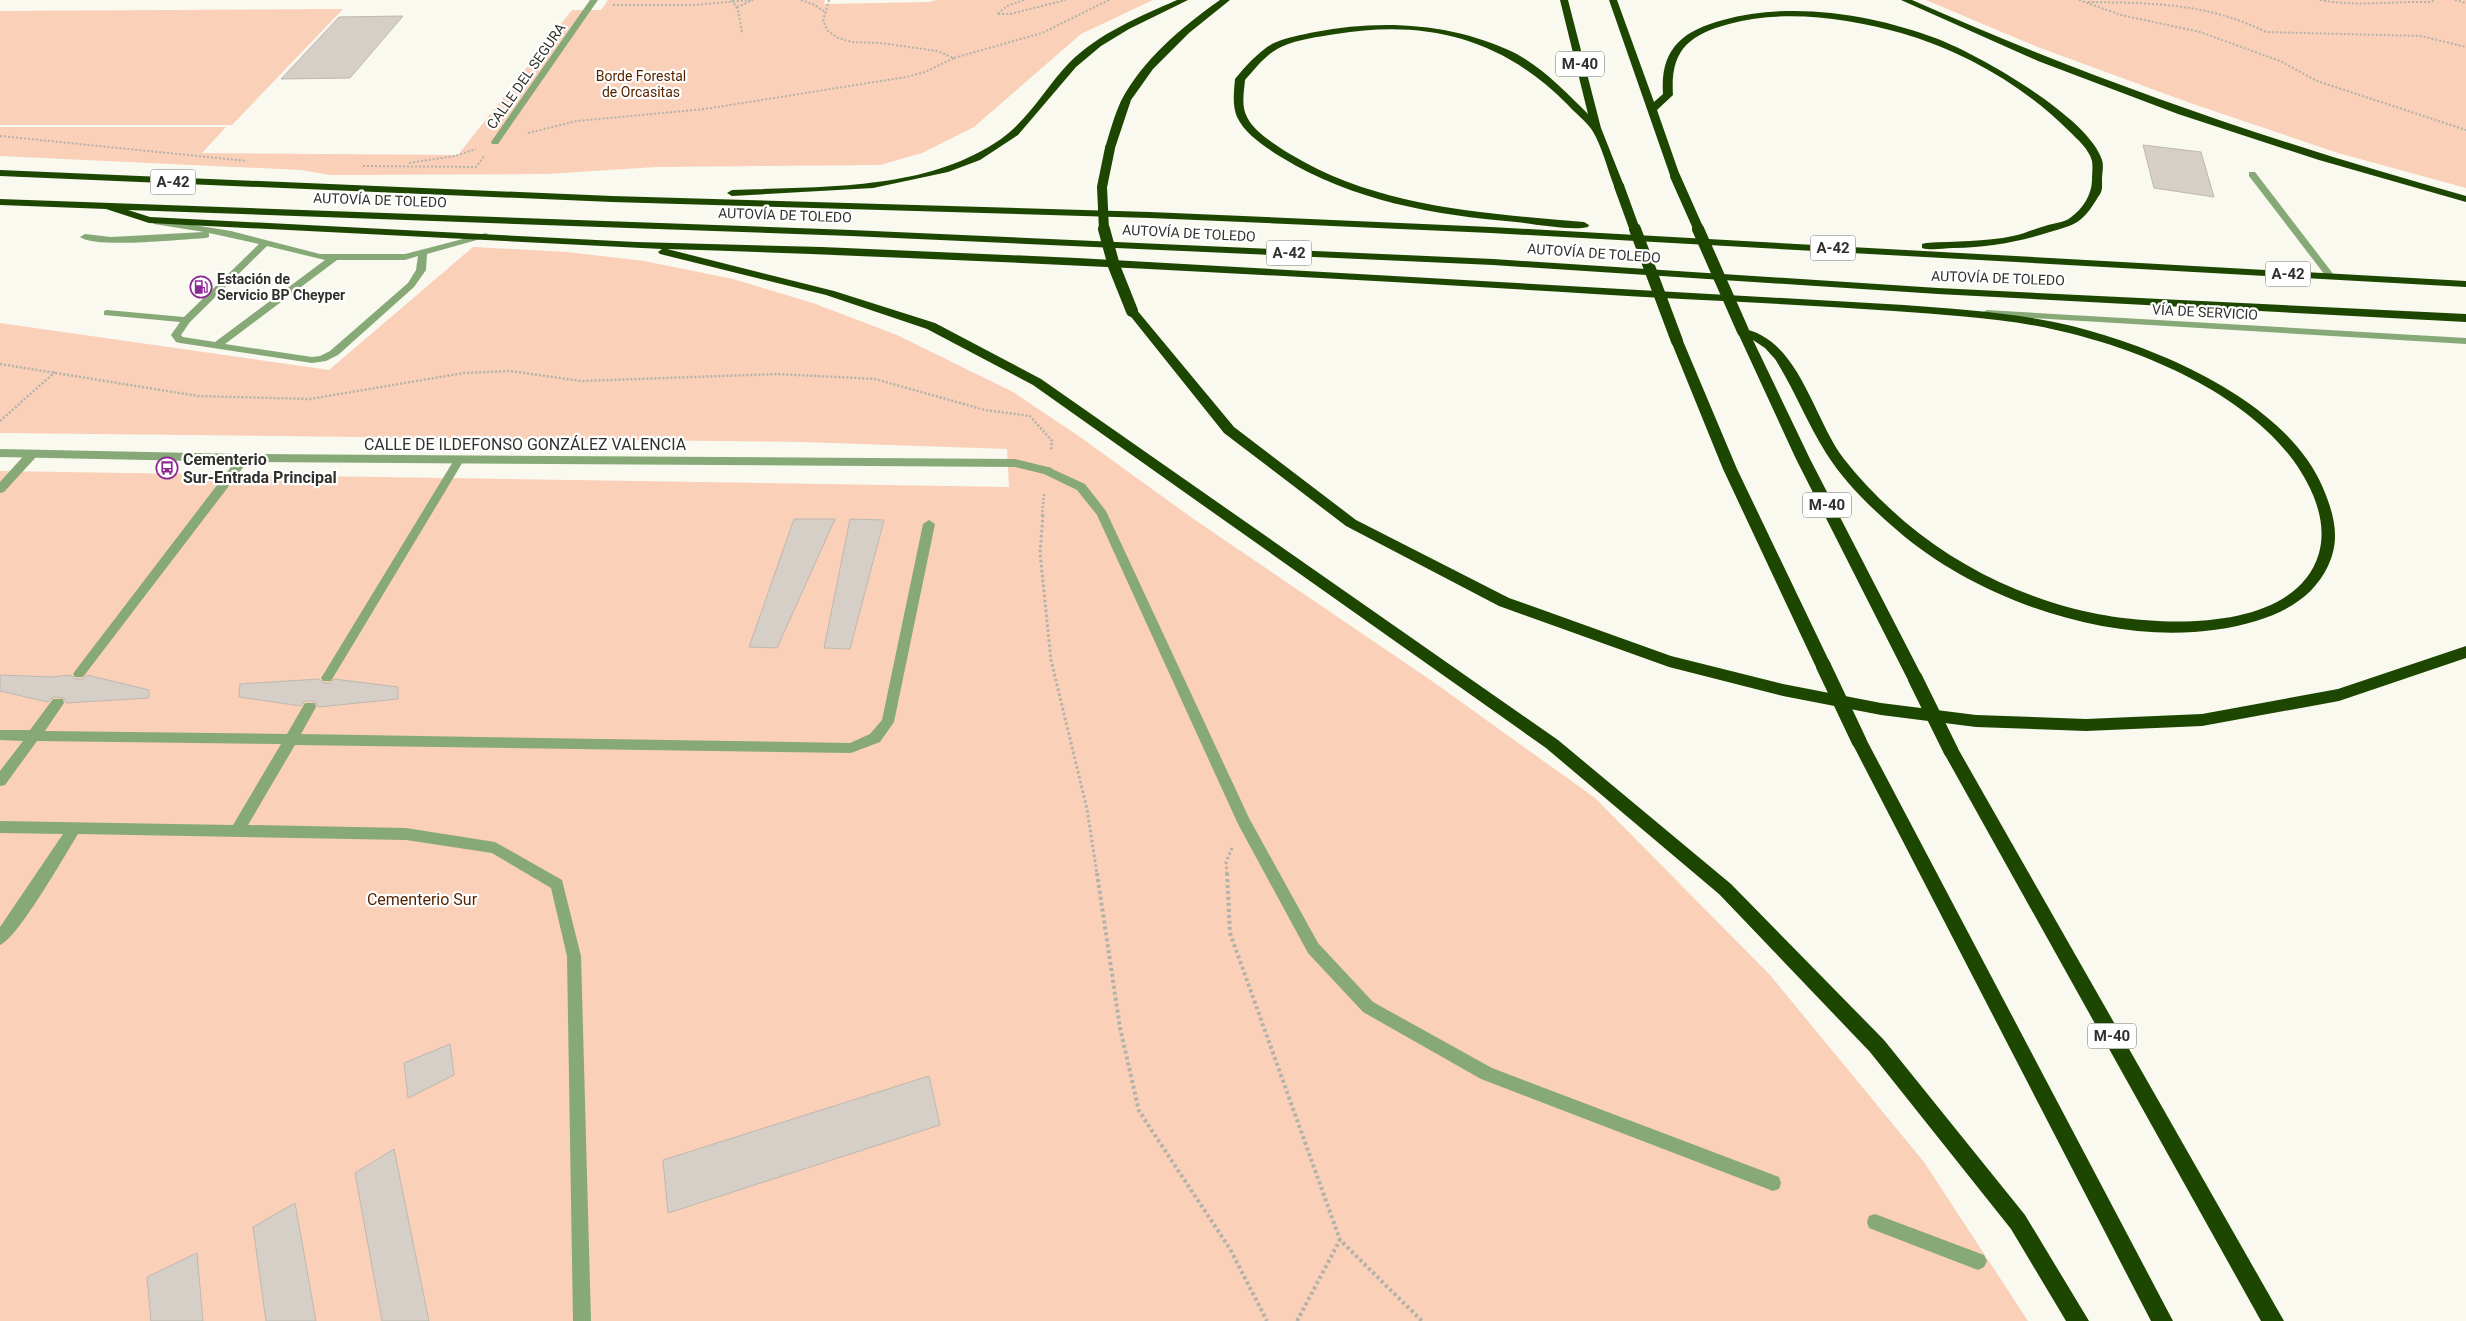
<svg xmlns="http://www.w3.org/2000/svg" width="2466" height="1321" font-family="Roboto,sans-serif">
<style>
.green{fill:#fad0b9}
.building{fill:#d5cfc7;stroke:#bdb8b0}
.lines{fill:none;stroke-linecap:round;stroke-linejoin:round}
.path-far3{stroke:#b2b2ab;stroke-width:2;stroke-dasharray:2 2;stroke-linecap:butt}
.path-far2{stroke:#b2b2ab;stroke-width:2.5;stroke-dasharray:2 2;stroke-linecap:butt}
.path-far1{stroke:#b2b2ab;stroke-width:3;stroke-dasharray:2.5 2.5;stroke-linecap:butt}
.path{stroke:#b2b2ab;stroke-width:4;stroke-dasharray:3 3;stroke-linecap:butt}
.lane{fill:#87a977;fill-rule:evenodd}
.street{fill:#87a977;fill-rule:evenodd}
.highway{fill:#1d4600;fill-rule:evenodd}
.highway-bridge-far2{stroke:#1d4600;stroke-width:10}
.highway-bridge-far1{stroke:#1d4600;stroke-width:12}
.highway-bridge{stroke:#1d4600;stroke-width:15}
.labels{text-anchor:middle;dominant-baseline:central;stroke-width:4.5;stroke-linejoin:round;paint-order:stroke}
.far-street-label{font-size:14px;fill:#30302d;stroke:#fff}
.far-park-label{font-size:14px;fill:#572400;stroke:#fff}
.far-poi-label{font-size:14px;font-weight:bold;fill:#30302d;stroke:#fff;text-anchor:start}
.shield{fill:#fff;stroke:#6e6e6c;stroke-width:1}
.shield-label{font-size:15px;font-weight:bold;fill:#30302d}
.street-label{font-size:16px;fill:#30302d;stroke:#fff}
.poi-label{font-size:16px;font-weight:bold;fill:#30302d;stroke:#fff;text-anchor:start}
.park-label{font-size:16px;fill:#572400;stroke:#fff}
</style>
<rect width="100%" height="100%" fill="#f9f9ef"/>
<!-- green -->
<g class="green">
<polygon points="608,0 825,0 824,4 928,2 937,0 1153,0 1081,34 974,127 922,153 880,165 656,167 546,174 330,175 301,170 0,156 0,127 226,127 202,153 458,155 572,10 601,10"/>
<polygon points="1926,0 2466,0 2466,188 2338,153 2193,104 2035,46"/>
<polygon points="343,9 232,125 0,125 0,11"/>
<polygon points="473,247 567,252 644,261 733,279 813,303 897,335 1013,392 1080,437 1195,520 1432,681 1595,798 1770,975 1924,1162 2028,1321 0,1321 0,471 1009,487 1007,449 802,442 0,433 0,323 329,370"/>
</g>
<!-- building -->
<g class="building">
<polygon points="403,16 350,78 281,79 339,17"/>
<polygon points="2143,145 2201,152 2214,197 2154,188"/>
<polygon points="794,519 835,519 777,648 749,647"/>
<polygon points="850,519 884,520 850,649 824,648"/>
<polygon points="0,675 51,677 71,675 75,679 83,679 87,675 149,690 149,698 66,703 64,698 53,697 48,702 0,691"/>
<polygon points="319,679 323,683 331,683 334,679 398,687 398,699 318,707 315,701 305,701 301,706 239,697 240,684"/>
<polygon points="450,1044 454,1075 408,1098 404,1063"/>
<polygon points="929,1076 940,1125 668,1213 663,1160"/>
<polygon points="394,1149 429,1321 382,1321 355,1173"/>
<polygon points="295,1203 316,1321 266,1321 253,1227"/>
<polygon points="197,1253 203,1321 151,1321 147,1277"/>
</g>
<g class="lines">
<!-- path-far3 -->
<g class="path-far3">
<polyline points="732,0 738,10 742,33"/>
<polyline points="801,0 815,5 826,13"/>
<polyline points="829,0 823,21 828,31 838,38 852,42 881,43 937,51 954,58 1042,33 1109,0"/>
<polyline points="1024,0 1007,6 997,14 1010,14 1066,0"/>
<polyline points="2079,0 2121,15 2200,32 2280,61 2317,81 2466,130"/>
<path d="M2320 0C2355 7 2394 1 2430 2L2435 0"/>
<polyline points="2455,0 2466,3"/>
<path d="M2088 2C2153 3 2207 3 2266 32L2421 36 2466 47"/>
<polyline points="613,5 693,5 751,0"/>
<polyline points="737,7 753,0"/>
<polyline points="528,133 577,121 705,109 906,77 925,72 954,58"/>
<polyline points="0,136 247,161"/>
<polyline points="409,163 455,156 476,149"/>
<polyline points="363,166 476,167 484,156"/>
</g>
<!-- path-far2 -->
<g class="path-far2">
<polyline points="0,364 198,396 310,399 464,373 510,371 581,381 778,374 875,379 985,410 1030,416 1052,441 1051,451"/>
<polyline points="0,421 55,372"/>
<polyline points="1042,516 1044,494"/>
</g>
<!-- path-far1 -->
<g class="path-far1">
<polyline points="1043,515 1040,553 1051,660 1087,809 1097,874"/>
<polyline points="1227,874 1226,862 1232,848"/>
</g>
<!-- path -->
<g class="path">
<polyline points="1097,873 1120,1028 1139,1111 1230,1249 1267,1321"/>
<polyline points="1227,873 1230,933 1340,1240 1422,1321"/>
<polyline points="1297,1321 1340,1240"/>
</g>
<!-- lane -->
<g class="lane">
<polygon points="2249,172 2255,172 2334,275 2334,279 2328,279 2249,176"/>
<path d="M157 219 231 231 320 254H405L486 233 491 236 427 254 426 270 414 287 338 355 326 361 312 363 180 343 176 342 171 335 180 322 104 315V311L107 310 184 317 259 244 209 233V237L206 238C183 239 95 249 80 237L85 234 111 237 204 232 154 224 152 222ZM267 246 325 260 215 342 183 337 181 335 190 322ZM418 256 416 270 408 283 330 351 320 356 312 357 225 344 337 260H405Z"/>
<polygon points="1987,310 2466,338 2466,344 1984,315 1982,313"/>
<polygon points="32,450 37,454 36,457 4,492 0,493 0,482 28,451"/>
<polygon points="244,454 248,455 249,458 248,461 83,677 75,677 73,674 75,671 240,455"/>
<polygon points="459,456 464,460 331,681 323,681 321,678 323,675 454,460"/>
<polygon points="1048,467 1085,484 1106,511 1249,818 1318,943 1373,1002 1492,1068 1779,1177 1781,1183 1779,1189 1773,1191 1481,1079 1363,1012 1308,953 1238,824 1097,515 1077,490 1044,474 1043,471"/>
<path d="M929 520 935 524 894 722 880 742 851 753 295 745 248 825 406 828 495 842 562 880 581 956 591 1321H573L567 956 551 888 492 853 406 840 78 834C65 855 18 938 0 945V927L63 834 0 833V821L233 825 281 744 37 741 5 785 0 786V771L23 741 0 740V730H30L53 699H63L64 703 45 731 287 734 305 703H315L316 707 301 734 850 743 870 734 882 720 923 524Z"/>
<polygon points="1875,1214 1984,1255 1987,1261 1984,1267 1978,1270 1869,1228 1867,1222 1869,1216"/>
</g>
<!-- street -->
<g class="street">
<polygon points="590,0 598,0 498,144 492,144 491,142"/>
<polygon points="0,449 244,454 1015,459 1052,468 1053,471 1048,475 1015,467 244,462 0,457"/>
</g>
<!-- highway -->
<g class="highway">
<path d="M1177 0H1188L1129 29 1101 46 1076 67 1018 135 980 160 948 172 873 188 732 196 727 193 732 190C820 186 925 192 1001 139 1029 119 1046 87 1069 63 1099 33 1139 17 1177 0Z"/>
<path d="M1220 0H1230L1189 33 1153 69 1131 100 1115 148 1106 150 1105 148C1110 132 1114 116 1121 101 1143 59 1182 27 1220 0Z"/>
<path d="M1560 0H1568L1601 128 1624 186 1623 188H1615L1614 186C1607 168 1602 146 1592 130 1586 121 1575 113 1568 105 1503 39 1428 19 1336 34 1318 37 1298 39 1281 47 1266 54 1256 68 1245 80 1244 92 1241 106 1247 117 1255 133 1276 145 1290 154 1379 208 1483 213 1584 222L1589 225 1588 227C1572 231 1534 224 1516 222 1434 215 1353 201 1281 157 1265 147 1245 134 1237 117 1232 105 1234 91 1235 79 1246 66 1259 51 1274 43 1287 37 1301 35 1315 32 1382 19 1453 23 1515 53 1543 68 1566 92 1588 114Z"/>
<path d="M1609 0H1617L1654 102 1663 94C1660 49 1682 31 1723 20 1792 1 1872 14 1938 39 1979 55 2089 117 2102 160 2104 166 2102 173 2102 179 2102 187 2103 191 2098 197 2091 209 2082 222 2069 226 2027 240 1997 247 1953 248 1943 248 1932 251 1922 248V244L1926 243C1955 241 1985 242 2013 236 2024 234 2034 229 2045 226 2053 223 2063 223 2070 218 2083 209 2092 194 2092 180 2092 174 2093 167 2092 161 2089 149 2077 139 2069 131 2023 85 1963 51 1901 33 1846 18 1784 9 1729 24 1688 35 1670 51 1673 95L1657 110 1680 176 1679 178H1671Z"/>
<path d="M1901 0H1912C2092 80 2276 143 2466 196V202L2319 160 2178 114 2038 61Z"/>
<polygon points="0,170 612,196 1150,212 1491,227 2466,281 2466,287 1491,233 1150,218 612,202 0,176"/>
<path d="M0 199 851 230 1493 259 1938 288 2466 314V322L1938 294 1493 265 851 236 128 210 150 217 636 242 822 247 1077 258 1904 305C1954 309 2005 312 2054 322 2144 341 2285 397 2323 488 2334 514 2341 539 2328 566 2314 596 2286 612 2256 621 2141 656 1987 608 1898 531 1871 508 1845 483 1826 453 1807 423 1794 389 1775 359L1765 348 1753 340 1810 459 1923 678 1920 682H1910L1907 678 1796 459 1737 331 1739 328C1799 336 1812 417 1844 459 1862 482 1883 503 1905 522 1952 562 2011 592 2071 608 2137 626 2294 640 2319 553 2328 521 2312 486 2293 460 2242 391 2138 348 2056 330 2004 318 1947 315 1894 311 1794 304 1694 300 1594 294 1285 275 976 259 667 249L834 291 935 323 1041 379 1558 740 1731 884 1884 1040 2025 1215 2089 1321H2066L2011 1229 1870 1052 1719 894 1546 748 1033 385 927 329 826 295 660 254 658 252 662 249 149 223 106 209 0 205Z"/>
<polygon points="1132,307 1136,309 1234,427 1356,520 1509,598 1671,656 1783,684 1881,703 1976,715 2086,719 2202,714 2338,689 2466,646 2466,658 2339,701 2202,726 2086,731 1976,727 1881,715 1783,696 1669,667 1499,606 1346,526 1224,433 1128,313 1128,309"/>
<polygon points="1677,337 1683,341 1737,469 1831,665 1828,669 1818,669 1815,665 1723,469 1671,341"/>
<polygon points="1859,735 1865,737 2173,1321 2151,1321 1851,741 1853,737"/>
<polygon points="1951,745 1957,747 2284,1321 2261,1321 1945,755 1943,751 1945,747"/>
</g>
<!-- highway-bridge-far2 -->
<g class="highway-bridge-far2">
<polyline points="1675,176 1699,230"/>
<polyline points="1619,186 1635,230"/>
<polyline points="1104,230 1102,187 1110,148"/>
</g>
<!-- highway-bridge-far1 -->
<g class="highway-bridge-far1">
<polyline points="1104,229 1114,266 1132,311"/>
<polyline points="1635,229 1677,341"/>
<polyline points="1698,229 1743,331"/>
</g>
<!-- highway-bridge -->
<g class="highway-bridge">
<polyline points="1823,665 1859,741"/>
<polyline points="1915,678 1951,751"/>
</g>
</g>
<!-- icons -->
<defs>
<g id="fuel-ring" transform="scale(1.125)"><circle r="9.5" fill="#fff" stroke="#8b2a93" stroke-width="1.5"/><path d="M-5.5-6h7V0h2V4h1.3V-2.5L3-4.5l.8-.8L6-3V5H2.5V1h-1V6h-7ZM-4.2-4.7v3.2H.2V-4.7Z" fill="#8b2a93"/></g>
<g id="bus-ring" transform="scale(1.125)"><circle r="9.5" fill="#fff" stroke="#8b2a93" stroke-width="1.5"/><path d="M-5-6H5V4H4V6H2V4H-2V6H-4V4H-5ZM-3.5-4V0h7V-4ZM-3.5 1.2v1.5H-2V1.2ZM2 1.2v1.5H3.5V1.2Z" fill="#8b2a93"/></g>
</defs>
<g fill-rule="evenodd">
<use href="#fuel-ring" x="201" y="287"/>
<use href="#bus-ring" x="167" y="468"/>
</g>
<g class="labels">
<!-- far-street labels -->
<g class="far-street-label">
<text transform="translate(526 76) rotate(-55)">CALLE DEL SEGURA</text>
<text transform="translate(380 200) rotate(2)">AUTOVÍA DE TOLEDO</text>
<text transform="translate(785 215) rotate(2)">AUTOVÍA DE TOLEDO</text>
<text transform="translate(1189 233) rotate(3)">AUTOVÍA DE TOLEDO</text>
<text transform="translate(1594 253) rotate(4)">AUTOVÍA DE TOLEDO</text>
<text transform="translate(1998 278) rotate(2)">AUTOVÍA DE TOLEDO</text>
<text transform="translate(2205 312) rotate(3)">VÍA DE SERVICIO</text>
</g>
<!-- far-park labels -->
<g class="far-park-label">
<text x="641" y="76">Borde Forestal<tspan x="641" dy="16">de Orcasitas</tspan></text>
</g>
<!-- far-poi labels -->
<g class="far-poi-label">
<text x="217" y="279">Estación de<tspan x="217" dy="16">Servicio BP Cheyper</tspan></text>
</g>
<!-- shield labels -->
<g class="shield">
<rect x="1556" y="51.5" width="48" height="25" rx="4"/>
<rect x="150.5" y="169.5" width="45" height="25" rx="4"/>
<rect x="1810.5" y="235.5" width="45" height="25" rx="4"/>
<rect x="1266.5" y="240.5" width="45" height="25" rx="4"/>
<rect x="2265.5" y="261.5" width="45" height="25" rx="4"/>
<rect x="1803" y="492.5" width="48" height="25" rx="4"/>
<rect x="2088" y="1023.5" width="48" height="25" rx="4"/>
</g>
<g class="shield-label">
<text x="1580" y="64">M-40</text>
<text x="173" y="182">A-42</text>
<text x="1833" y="248">A-42</text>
<text x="1289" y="253">A-42</text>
<text x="2288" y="274">A-42</text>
<text x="1827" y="505">M-40</text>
<text x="2112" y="1036">M-40</text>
</g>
<!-- street labels -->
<g class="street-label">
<text x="525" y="444">CALLE DE ILDEFONSO GONZÁLEZ VALENCIA</text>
</g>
<!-- poi labels -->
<g class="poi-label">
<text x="183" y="459">Cementerio<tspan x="183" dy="18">Sur-Entrada Principal</tspan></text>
</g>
<!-- park labels -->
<g class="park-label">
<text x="422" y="899">Cementerio Sur</text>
</g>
</g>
</svg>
